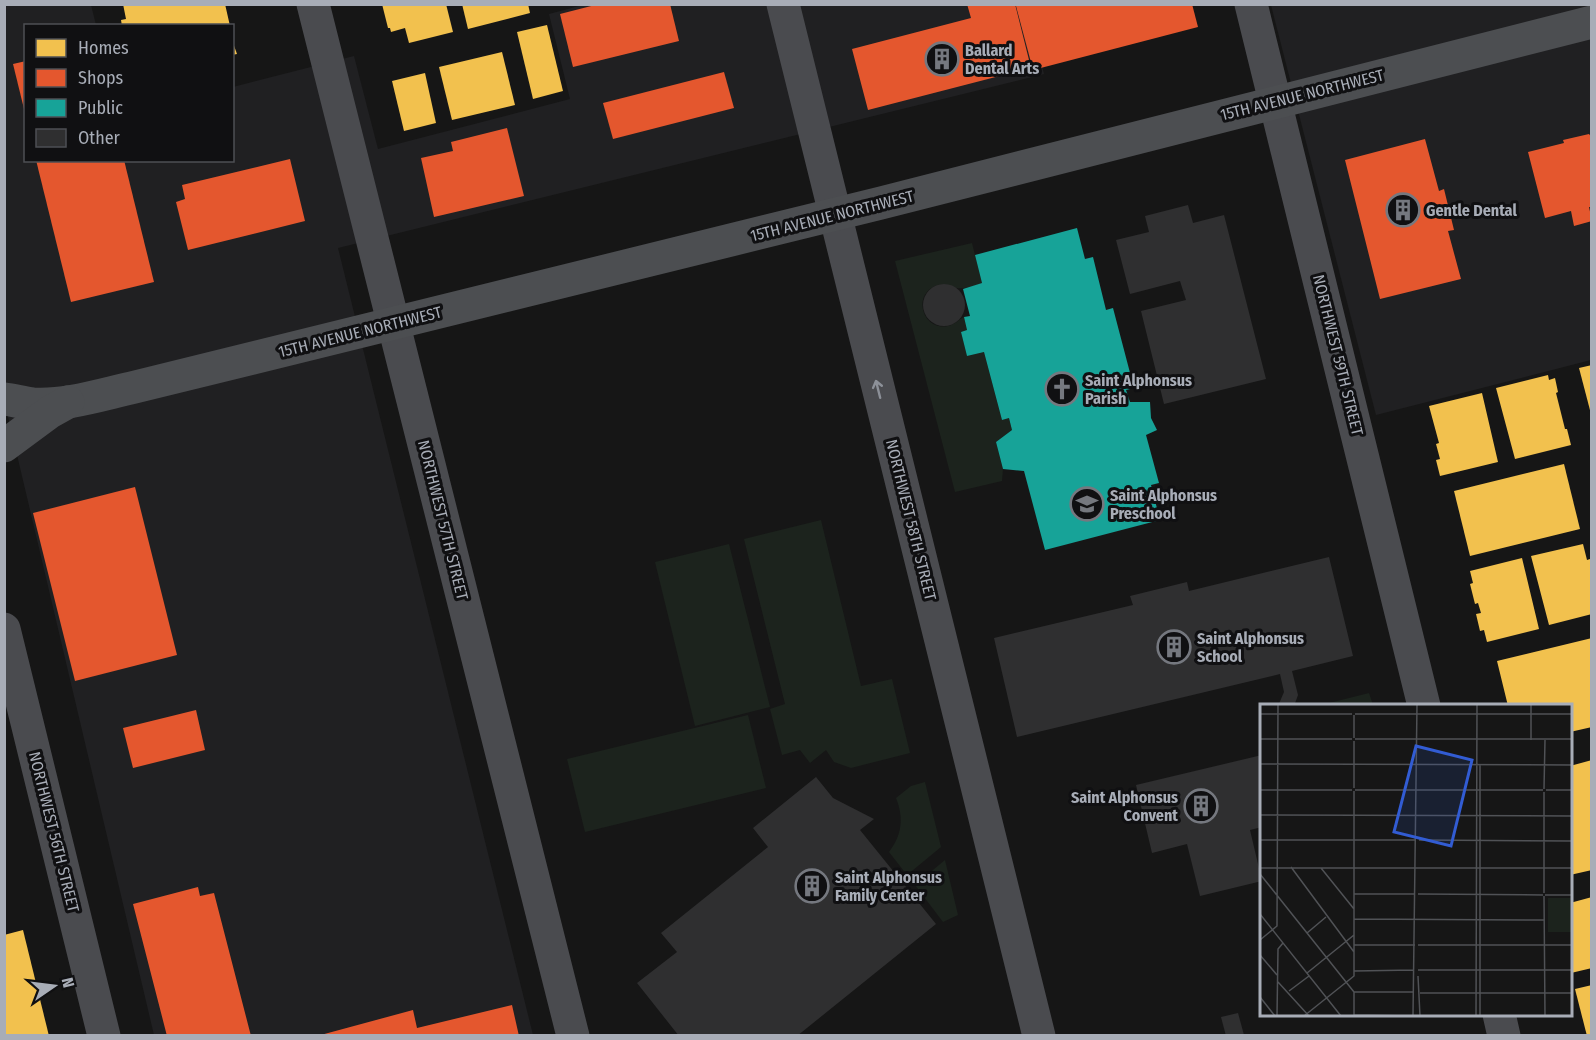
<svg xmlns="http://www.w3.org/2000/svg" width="1596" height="1040" font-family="'Fira Sans Condensed',sans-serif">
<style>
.built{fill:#202022}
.green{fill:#1c231d}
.homes{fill:#f2c14e}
.shops{fill:#e4572e}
.public{fill:#17a398}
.building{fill:#2f2f30}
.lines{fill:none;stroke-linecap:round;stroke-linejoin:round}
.street{stroke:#4a4b4f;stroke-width:33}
.primary{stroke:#4c4e51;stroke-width:33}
.oneway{stroke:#8c9098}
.labels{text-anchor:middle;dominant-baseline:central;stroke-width:6;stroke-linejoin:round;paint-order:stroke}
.poi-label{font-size:16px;font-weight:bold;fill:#a8adb7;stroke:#101012;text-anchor:start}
.street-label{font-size:16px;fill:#a8adb7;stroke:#101012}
.inset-road{fill:none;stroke:#505256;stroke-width:1.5}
.view{fill:#325cd3;fill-opacity:0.15;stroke:#325cd3;stroke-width:3}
.inset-edge{fill:none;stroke:#a8adb7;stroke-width:3}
</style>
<rect width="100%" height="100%" fill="#161616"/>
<!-- built -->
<g class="built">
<polygon points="4,5 91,5 96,25 26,26 26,160 232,160 233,87 354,56 378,149 570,99 549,14 583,5 1027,5 1044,74 338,248 533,1035 154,1035 5,404"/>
<polygon points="1271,5 1591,5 1591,360 1376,415"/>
</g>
<!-- green -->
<g class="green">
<path d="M972 243 982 283C976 285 970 288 964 288 952 290 945 280 933 287 912 299 925 331 948 326 954 325 958 320 964 317L967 330 961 332 967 356 984 352 1002 420 1009 418 1012 430 996 442 1003 469 1002 481 955 492 895 261Z"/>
<polygon points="821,520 861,686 892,679 910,753 851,768 834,762 826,750 810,763 800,750 782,755 770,709 785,704 744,539"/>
<polygon points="729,544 770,707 695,726 655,562"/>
<polygon points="1369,693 1373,705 1321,705"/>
<polygon points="748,715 766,788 585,832 567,759"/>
<path d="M925 782 941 847 907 875 889 852C902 835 904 818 896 798L911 786Z"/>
<polygon points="945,860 958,915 943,922 915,885"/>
</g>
<!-- homes -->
<g class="homes">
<polygon points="123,4 225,4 230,26 122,26 121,20 126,19"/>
<polygon points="382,4 446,4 453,32 409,43 405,28 391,32 390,28 388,28"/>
<polygon points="462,4 528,4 530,13 468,29"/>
<polygon points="547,25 563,91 533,99 517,32"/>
<polygon points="232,40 237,54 232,55"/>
<polygon points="502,52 515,105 452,120 439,67"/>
<polygon points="425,73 436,123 404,131 392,81"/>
<polygon points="1592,365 1592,414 1591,414 1579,368"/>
<polygon points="1548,375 1549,380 1555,378 1558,392 1556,393 1565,429 1567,429 1571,445 1515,459 1496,388"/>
<polygon points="1482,393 1498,462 1440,476 1436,460 1440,459 1436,444 1439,443 1429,406"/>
<polygon points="1564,464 1580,529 1470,556 1454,491"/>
<polygon points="1583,544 1587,560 1590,559 1592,567 1592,614 1549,625 1531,556"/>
<polygon points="1522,558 1539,629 1487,642 1484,630 1480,631 1476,614 1481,613 1478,603 1475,604 1470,584 1473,583 1470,571"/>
<polygon points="1592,638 1592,727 1570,732 1570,706 1508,706 1497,661"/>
<polygon points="1592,760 1592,870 1570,875 1570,766"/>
<polygon points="1592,897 1592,968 1571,973 1570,903"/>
<polygon points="23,930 49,1036 4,1036 4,935"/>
<polygon points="1592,985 1592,1036 1587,1036 1575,989"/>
</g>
<!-- shops -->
<g class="shops">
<polygon points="599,4 670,4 679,41 573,67 560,14"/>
<polygon points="967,4 1015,4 1031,68 868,110 852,49 971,18"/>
<polygon points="1022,4 1192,4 1198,27 1033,70 1016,6"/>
<polygon points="26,61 26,113 25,113 13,64"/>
<polygon points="724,72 734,108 613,139 603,103"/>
<polygon points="507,128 524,196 434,217 421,158 453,151 451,142"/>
<polygon points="1589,134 1592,138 1592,207 1589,207 1592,221 1574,226 1571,211 1545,218 1528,152 1564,143 1563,140"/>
<polygon points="1425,139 1439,191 1444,189 1454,230 1448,231 1461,279 1380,299 1345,160"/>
<polygon points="290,159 305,221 188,250 176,202 185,199 182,185"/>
<polygon points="36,160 124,160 154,282 71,302"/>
<polygon points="135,487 177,655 75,681 33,513"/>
<polygon points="196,710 205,750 133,768 123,728"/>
<polygon points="198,887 200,896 214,893 251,1036 167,1036 133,904"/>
<polygon points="512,1005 519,1036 317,1036 413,1010 417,1028"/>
</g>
<!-- public -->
<polygon class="public" points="1077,228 1085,259 1093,257 1106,310 1113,308 1134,388 1126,390 1130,402 1150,402 1151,418 1157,430 1146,435 1159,483 1151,485 1160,520 1045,550 1024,471 1003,469 996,442 1012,430 1009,418 1002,420 984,352 967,356 961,332 967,330 964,317 970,316 963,289 982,283 975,255"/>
<!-- building -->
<g class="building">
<polygon points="1188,205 1193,223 1224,215 1266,379 1164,404 1141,311 1186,300 1180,281 1130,294 1116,240 1149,232 1145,216"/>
<circle cx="944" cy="305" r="21"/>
<polygon points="1329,557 1353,656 1292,671 1298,695 1294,706 1278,706 1284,692 1280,674 1017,737 994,638 1133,605 1130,596 1187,582 1189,591"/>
<polygon points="1262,755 1262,827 1250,830 1262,881 1200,896 1187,844 1152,853 1136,785"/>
<polygon points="816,777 833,798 874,819 860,830 936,924 797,1036 679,1036 637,983 677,952 661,933 768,847 753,828"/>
<polygon points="1238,1013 1244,1035 1226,1036 1221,1017"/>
</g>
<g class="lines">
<!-- street -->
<g class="street">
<polyline points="313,4 573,1036"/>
<polyline points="783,4 1039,1036"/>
<polyline points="1251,4 1424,706"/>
<polyline points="4,629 104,1036"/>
<polyline points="1499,1014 1504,1036"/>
</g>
<!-- primary -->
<g class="primary">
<path d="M4 399C14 400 23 403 33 404 65 406 100 395 131 388L881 203 1592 22"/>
<polyline points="4,446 50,412 68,402"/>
</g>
</g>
<!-- one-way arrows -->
<defs><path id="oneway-shaft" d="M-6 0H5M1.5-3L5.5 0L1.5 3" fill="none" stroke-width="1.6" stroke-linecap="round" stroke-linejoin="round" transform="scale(1.5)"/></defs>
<use class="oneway" href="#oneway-shaft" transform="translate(878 389) rotate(-104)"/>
<!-- icons -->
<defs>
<g id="building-ring" transform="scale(1.725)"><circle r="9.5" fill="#101012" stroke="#75787f" stroke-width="1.5"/><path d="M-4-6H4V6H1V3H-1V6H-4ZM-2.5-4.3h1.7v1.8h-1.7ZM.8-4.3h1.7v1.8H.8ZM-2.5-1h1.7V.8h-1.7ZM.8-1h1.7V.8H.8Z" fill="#75787f"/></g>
<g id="church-ring" transform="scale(1.725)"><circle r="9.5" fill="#101012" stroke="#75787f" stroke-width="1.5"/><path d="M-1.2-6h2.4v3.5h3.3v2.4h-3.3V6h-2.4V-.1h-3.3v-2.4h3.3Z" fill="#75787f"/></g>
<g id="school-ring" transform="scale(1.725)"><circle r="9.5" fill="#101012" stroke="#75787f" stroke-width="1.5"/><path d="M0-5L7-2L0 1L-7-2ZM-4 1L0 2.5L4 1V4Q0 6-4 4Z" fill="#75787f"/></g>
</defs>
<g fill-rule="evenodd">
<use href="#building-ring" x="942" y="59"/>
<use href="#building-ring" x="1403" y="210"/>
<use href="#church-ring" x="1062" y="389"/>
<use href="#school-ring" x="1087" y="504"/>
<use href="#building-ring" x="1174" y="647"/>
<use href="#building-ring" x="1201" y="806"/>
<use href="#building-ring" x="812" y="886"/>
</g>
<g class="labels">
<!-- poi labels -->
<g class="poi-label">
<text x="965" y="50">Ballard<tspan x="965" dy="18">Dental Arts</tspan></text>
<text x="1426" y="210">Gentle Dental</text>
<text x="1085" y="380">Saint Alphonsus<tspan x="1085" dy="18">Parish</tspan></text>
<text x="1110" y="495">Saint Alphonsus<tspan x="1110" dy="18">Preschool</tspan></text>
<text x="1197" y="638">Saint Alphonsus<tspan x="1197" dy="18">School</tspan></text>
<text x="1178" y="797" text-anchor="end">Saint Alphonsus<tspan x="1178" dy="18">Convent</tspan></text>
<text x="835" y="877">Saint Alphonsus<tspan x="835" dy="18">Family Center</tspan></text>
</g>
<!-- street labels -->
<g class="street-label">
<text transform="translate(1302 95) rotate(-14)">15TH AVENUE NORTHWEST</text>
<text transform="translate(832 216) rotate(-14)">15TH AVENUE NORTHWEST</text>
<text transform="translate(360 332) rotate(-14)">15TH AVENUE NORTHWEST</text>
<text transform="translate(1338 355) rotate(76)">NORTHWEST 59TH STREET</text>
<text transform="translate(443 520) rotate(76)">NORTHWEST 57TH STREET</text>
<text transform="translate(911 520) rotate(76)">NORTHWEST 58TH STREET</text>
<text transform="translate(54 832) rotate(76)">NORTHWEST 56TH STREET</text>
</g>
</g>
<!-- overview -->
<g transform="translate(1260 704)">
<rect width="312" height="312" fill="#161616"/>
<path d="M288 194H312V228H288Z" fill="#1c231d"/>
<path class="inset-road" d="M0 10H92M95 10H312M94 34V11M0 35H92M95 35H312M271 36V0M94 37V84M0 60 312 61M284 85 285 36M0 86H92M95 86H283M286 86H312M0 111 312 112M0 136H155M159 136 312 137M31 163 94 248M0 164H312M61 164 94 205M0 170 94 288M284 189V88M94 190H155M158 190 283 191M285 191H312M284 192 285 312M0 210 81 312M94 215 284 216M47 229 66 213M0 236 17 222 18 0M94 241H155M158 241H312M0 251 17 271M158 266H312M94 267 154 266M47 269 94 231M158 272 160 312M18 278 49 312M29 287 49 272M94 288H153M94 288V311M160 289H312M0 293 15 312M94 311 153 312M17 312 18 245 23 239M44 312 94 272V87M153 312 157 0M160 312H216M216 312 217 0M220 312V61"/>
<path class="view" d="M156 42 212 56 191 142 134 128Z"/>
<rect width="312" height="312" class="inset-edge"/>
</g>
<!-- border -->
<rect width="1596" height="1040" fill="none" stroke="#a8adb7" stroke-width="12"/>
<!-- legend -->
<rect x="24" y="24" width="210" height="138" fill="#101012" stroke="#4d4f54" stroke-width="1.5"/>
<rect x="36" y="39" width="30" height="18" fill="#f2c14e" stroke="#4d4f54" stroke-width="1.5"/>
<text x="78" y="54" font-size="18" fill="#a8adb7">Homes</text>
<rect x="36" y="69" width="30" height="18" fill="#e4572e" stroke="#4d4f54" stroke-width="1.5"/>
<text x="78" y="84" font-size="18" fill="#a8adb7">Shops</text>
<rect x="36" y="99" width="30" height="18" fill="#17a398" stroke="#4d4f54" stroke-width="1.5"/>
<text x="78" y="114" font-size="18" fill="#a8adb7">Public</text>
<rect x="36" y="129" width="30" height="18" fill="#2f2f30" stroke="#4d4f54" stroke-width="1.5"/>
<text x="78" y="144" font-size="18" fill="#a8adb7">Other</text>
<!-- north arrow -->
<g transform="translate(54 986) rotate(76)" stroke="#101012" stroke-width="4.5" paint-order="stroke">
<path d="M0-4.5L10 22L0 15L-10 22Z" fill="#a8adb7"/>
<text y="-9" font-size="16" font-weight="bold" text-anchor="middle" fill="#a8adb7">N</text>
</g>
</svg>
